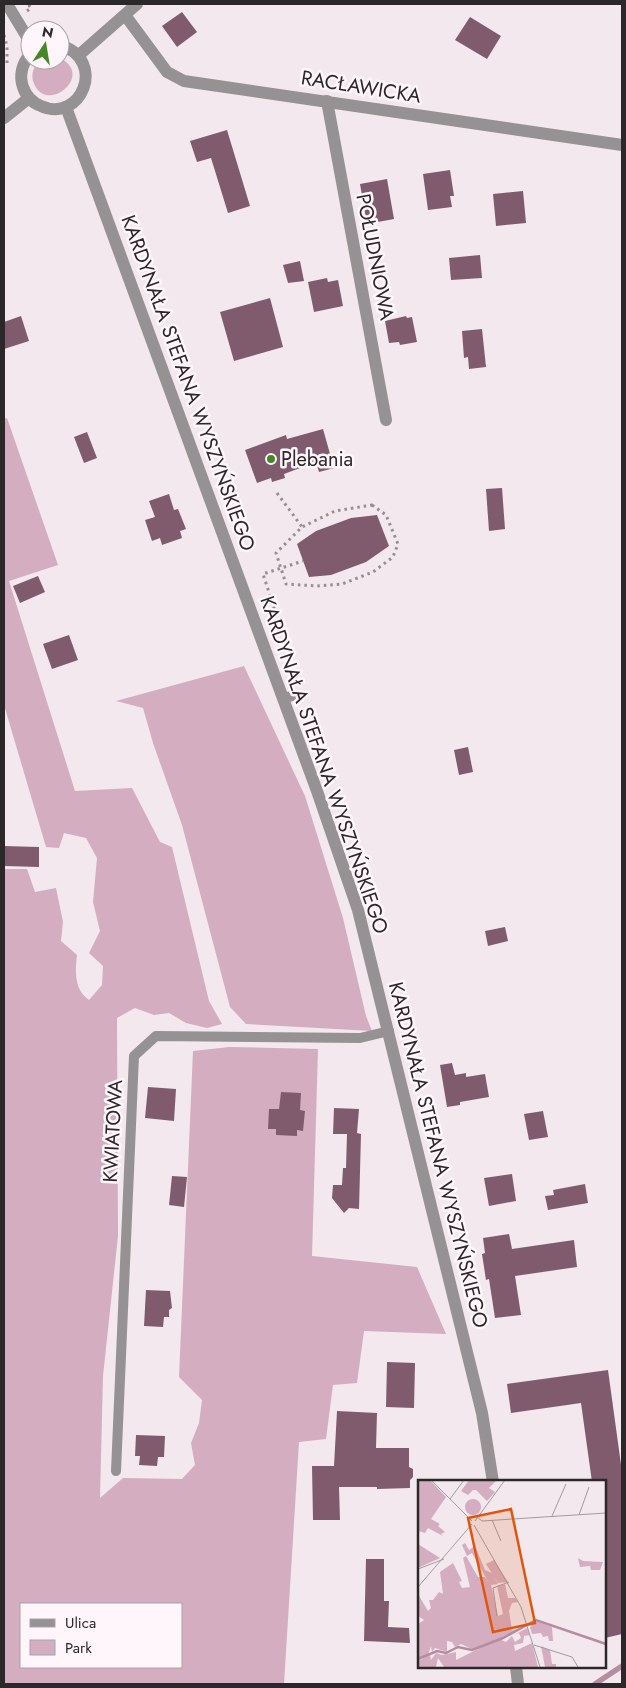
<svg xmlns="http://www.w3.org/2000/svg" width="626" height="1688" font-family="Jost,sans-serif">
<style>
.green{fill:#d5adc0;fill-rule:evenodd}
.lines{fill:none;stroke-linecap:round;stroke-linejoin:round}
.stream{stroke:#b58ca0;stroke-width:5.5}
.building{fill:#805b6e}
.path{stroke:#978e92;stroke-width:3;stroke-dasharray:2.5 4;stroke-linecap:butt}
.service{stroke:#969193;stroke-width:10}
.minor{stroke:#969193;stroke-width:12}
.tertiary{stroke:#969193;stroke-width:12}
.poi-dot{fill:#458628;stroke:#fef6fa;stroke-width:2}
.labels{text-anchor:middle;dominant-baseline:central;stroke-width:5;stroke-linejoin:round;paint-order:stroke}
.street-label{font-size:20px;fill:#2c2729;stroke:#fef6fa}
.poi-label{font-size:20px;fill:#2c2729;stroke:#fef6fa;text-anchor:start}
.inset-river{fill:none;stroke:#b58ca0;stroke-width:2.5}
.inset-road{fill:none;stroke:#a39b9f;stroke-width:1}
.view{fill:#df560d;fill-opacity:0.15;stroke:#df560d;stroke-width:2.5}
.inset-edge{fill:none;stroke:#2c2729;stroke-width:2.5}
</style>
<rect width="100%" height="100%" fill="#f3e8ed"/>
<!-- green -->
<g class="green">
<path d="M60 58C96 76 44 117 33 81 31 73 34 66 40 60H60Z"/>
<path d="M7 418 58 565 9 581 75 791 132 788 160 842 172 847 209 1001 222 1024 207 1028 186 1023 169 1013 154 1015 135 1008 117 1018 118 1236 103 1376 100 1498 123 1478 182 1479 195 1465 191 1443 199 1423 202 1400 179 1377 193 1051 229 1047 318 1049 312 1256 417 1267 446 1334 364 1331 357 1383 333 1385 326 1439 299 1442 284 1684H4V869H27L35 892 56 888 63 922 61 941 77 955C75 971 74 990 89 1000L102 985 103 966 89 953 100 931 93 902 97 858 86 838 64 833 59 848 46 847 4 705V419ZM21 1604H181V1667H21Z"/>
<polygon points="244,666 305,796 343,918 366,1016 372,1031 246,1024 230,1007 182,825 153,743 143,708 116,701"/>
</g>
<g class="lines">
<!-- stream -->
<polyline class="stream" points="595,1684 622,1666"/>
</g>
<!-- building -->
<g class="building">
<polygon points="182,12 197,32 177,47 162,26"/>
<polygon points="470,17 501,36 487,59 455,40"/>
<polygon points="227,130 250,206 228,213 211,158 197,162 190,141"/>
<polygon points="450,170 454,196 450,196 452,207 428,210 423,174"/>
<polygon points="387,179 394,219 367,224 360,184"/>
<polygon points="523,191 526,223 496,226 493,194"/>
<polygon points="480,255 482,278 451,280 449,258"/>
<polygon points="300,261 304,281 288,283 283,265"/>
<polygon points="327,278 328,282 338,280 343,306 314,312 308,282"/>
<polygon points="270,298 283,347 234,361 220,312"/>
<polygon points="21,316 29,341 4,349 4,322"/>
<polygon points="406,316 407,318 412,317 417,342 400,345 399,342 389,343 385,321"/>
<polygon points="482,329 486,367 469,369 468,357 464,358 462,331"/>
<polygon points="323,429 334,468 319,472 316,462 284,474 285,478 272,482 271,478 257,483 245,450 286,435 287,439"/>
<polygon points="87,432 97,458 84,463 74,437"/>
<polygon points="502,488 505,529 489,531 486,489"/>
<polygon points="169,494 174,510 178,509 186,529 180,531 182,538 162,545 160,538 152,541 145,520 155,517 149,501"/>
<polygon points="377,515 389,546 366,562 331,575 309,577 297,544 316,531 351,518"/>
<polygon points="38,576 45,592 20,603 13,586"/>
<polygon points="69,635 78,660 52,669 43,644"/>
<polygon points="468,747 473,772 459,775 454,750"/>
<polygon points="4,846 39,847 39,867 4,866"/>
<polygon points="505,927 508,941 488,946 485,931"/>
<polygon points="452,1063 455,1075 466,1073 466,1077 485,1074 489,1097 460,1102 460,1105 447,1107 440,1065"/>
<polygon points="148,1087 176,1089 174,1121 145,1118"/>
<polygon points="281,1092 301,1093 300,1110 305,1111 303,1131 297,1130 297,1136 276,1135 276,1129 268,1129 269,1109 279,1109"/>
<polygon points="334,1108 359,1109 357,1133 361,1134 359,1209 349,1208 344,1213 332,1198 333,1185 342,1185 343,1168 346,1168 347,1134 333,1134"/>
<polygon points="543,1111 548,1137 529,1140 524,1114"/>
<polygon points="512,1174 516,1201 489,1206 484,1178"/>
<polygon points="172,1176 187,1177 184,1207 169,1205"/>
<polygon points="585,1184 588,1203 548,1210 545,1196 554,1195 553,1190"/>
<polygon points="509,1234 512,1249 574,1240 577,1267 515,1276 521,1315 495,1318 489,1279 486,1280 482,1254 485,1253 483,1238"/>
<polygon points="146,1290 170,1291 172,1308 169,1310 169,1317 164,1317 163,1327 144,1326"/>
<polygon points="387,1362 415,1363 414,1408 386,1407"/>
<polygon points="608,1370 622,1472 622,1634 605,1638 605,1482 592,1482 581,1403 511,1413 507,1384"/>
<polygon points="337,1411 377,1413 376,1448 409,1448 409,1467 413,1469 413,1477 410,1480 410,1488 377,1489 377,1487 339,1487 340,1520 313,1520 312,1466 334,1466"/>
<polygon points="136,1435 165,1436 164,1457 158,1457 157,1466 139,1465 140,1456 135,1456"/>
<polygon points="366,1559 384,1559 384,1601 389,1601 388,1627 409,1628 410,1643 364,1641"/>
</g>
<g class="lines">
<!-- path -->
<g class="path">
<polyline points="27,11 31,8 28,4"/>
<polyline points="4,35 7,46 7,64"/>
<polyline points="277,493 302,527"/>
<polygon points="372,505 386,515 398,544 393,557 373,572 342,584 317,586 286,584 276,553 302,527 335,511"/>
<polyline points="274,633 279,623 263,574 303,561"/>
</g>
<!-- service -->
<g class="service">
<polyline points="283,698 297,695"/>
<polyline points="116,1471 134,1056 156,1036 360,1038 389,1031"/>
</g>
<!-- minor -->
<g class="minor">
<polyline points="125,15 167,72 184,81 622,145"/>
<polyline points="327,101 386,420"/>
</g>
<!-- tertiary -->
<g class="tertiary">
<polyline points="7,4 30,42"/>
<path d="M30 55C22 63 19 76 23 87 26 96 33 103 41 106 81 124 108 60 60 45"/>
<polyline points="79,55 137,4"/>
<polyline points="66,107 317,791 358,910 482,1413 493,1482"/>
<polyline points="4,118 29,98"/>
<polyline points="516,1667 518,1684"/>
</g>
</g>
<!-- markers -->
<circle class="poi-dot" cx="271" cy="459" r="5"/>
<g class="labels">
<!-- street labels -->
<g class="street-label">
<text transform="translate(361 87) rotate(9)">RACŁAWICKA</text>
<text transform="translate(375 257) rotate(79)">POŁUDNIOWA</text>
<text transform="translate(188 383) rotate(70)">KARDYNAŁA STEFANA WYSZYŃSKIEGO</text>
<text transform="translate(324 765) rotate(71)">KARDYNAŁA STEFANA WYSZYŃSKIEGO</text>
<text transform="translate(113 1131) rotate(-87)">KWIATOWA</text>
<text transform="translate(438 1155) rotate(76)">KARDYNAŁA STEFANA WYSZYŃSKIEGO</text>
</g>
<!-- poi labels -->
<g class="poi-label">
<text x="281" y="459">Plebania</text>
</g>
</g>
<!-- overview -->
<g transform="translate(418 1480)">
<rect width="188" height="188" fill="#f3e8ed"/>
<path d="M0 0H12L28 17 13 39 22 44 20 46 27 52 23 54 25 56 10 48 7 53 0 51ZM51 0H79L71 8 77 12 69 21 58 10H55L50 15 43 11ZM47 27a8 8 0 1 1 16 0a8 8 0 1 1-16 0ZM47 63 51 70 57 66 67 90 74 93 80 104 73 105 80 136 85 134 79 106 87 104 90 118H97L100 122 94 123 91 131 94 150H98L81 159 88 162 94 156 97 162 103 158 101 153 96 155 109 148 112 155 106 156 105 163 96 165 97 171 114 163 120 187H26L20 178 18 187H0V181L12 175 13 180 18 173 24 175 38 172V180L80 159 54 169 43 164 37 167 34 162 29 161V172L17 168 14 172 13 166 10 175 0 178V144L6 140 0 136V114L10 131 13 128 11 120H15L21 112 25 114 22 92 35 83 44 101 41 102 44 108 52 107 45 78 48 76 60 97H67L71 103 54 73 49 76 44 65ZM0 64 22 78 0 88ZM160 78 165 81 185 82 182 90H173L172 86 162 87ZM76 80 90 102 80 103 68 84ZM118 141 134 147 135 161H131L130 156 125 157 123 153 114 154 112 147ZM123 166 132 170 134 184H138V187H127Z" fill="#d5adc0"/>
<path class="inset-river" d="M0 179 19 171 28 173 40 167 54 170 85 158 118 140 188 164"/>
<path class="inset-road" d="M13 0 54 41M32 19 46 0M161 35 171 7M134 36 148 4M59 37 64 41 188 33M74 40 83 61M57 41 87 0M56 45 103 127 122 187M0 89 26 79M0 107 54 44M79 136 75 108 91 102M116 165 154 177 160 187"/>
<path class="view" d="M93 29 117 143 75 152 50 38Z"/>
<rect width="188" height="188" class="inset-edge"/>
</g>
<!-- border -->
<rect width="626" height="1688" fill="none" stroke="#2c2729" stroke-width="10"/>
<!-- legend -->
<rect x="20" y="1603" width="162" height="65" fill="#fef6fa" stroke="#aaa3a6"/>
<rect x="30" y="1619" width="25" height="8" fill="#969193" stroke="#aaa3a6"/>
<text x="65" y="1628" font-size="15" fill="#2c2729">Ulica</text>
<rect x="30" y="1640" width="25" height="15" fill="#d5adc0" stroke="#aaa3a6"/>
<text x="65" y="1653" font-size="15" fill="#2c2729">Park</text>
<!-- north arrow -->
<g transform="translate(45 45) rotate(12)"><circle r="24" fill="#fef6fa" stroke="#aaa3a6"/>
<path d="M0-4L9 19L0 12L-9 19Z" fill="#458628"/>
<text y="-8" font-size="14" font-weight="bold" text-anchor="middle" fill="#2c2729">N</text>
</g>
</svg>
